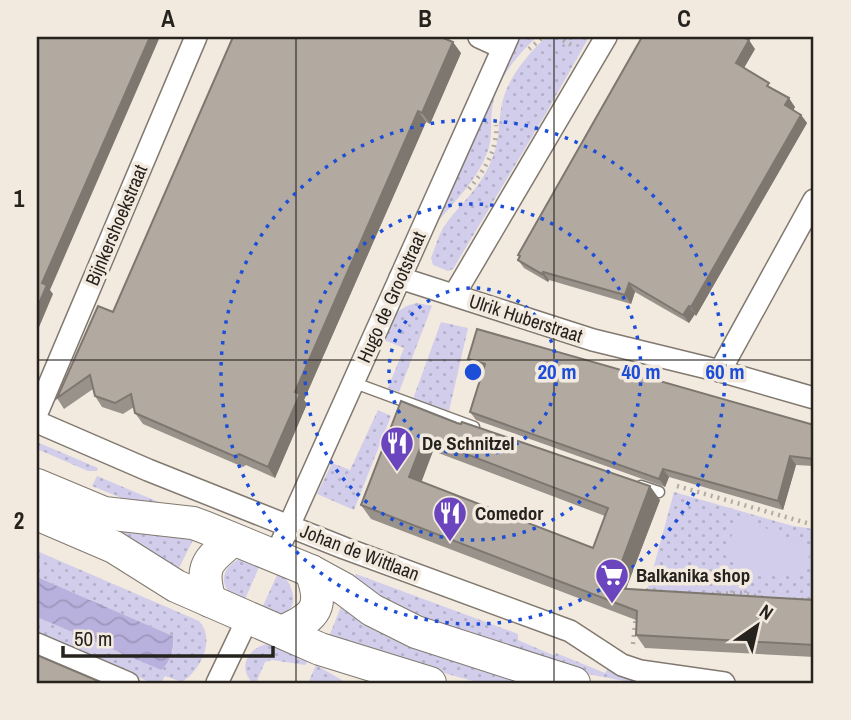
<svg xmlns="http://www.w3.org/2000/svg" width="851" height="720" font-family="'Archivo Narrow',sans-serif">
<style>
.grass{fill:url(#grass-dots)}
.green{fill:#d1cdeb}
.water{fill:url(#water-waves)}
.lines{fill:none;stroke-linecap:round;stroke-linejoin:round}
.service-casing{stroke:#81796f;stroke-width:13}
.minor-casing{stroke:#81796f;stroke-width:24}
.secondary-casing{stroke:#81796f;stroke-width:34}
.path{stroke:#b2aba2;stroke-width:4.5;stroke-dasharray:2 5;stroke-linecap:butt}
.service{stroke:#fff;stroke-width:10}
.minor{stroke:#fff;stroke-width:21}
.secondary{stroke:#fff;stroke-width:32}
.wall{fill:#99928a;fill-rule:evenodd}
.shaded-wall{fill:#7d7770}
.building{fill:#b2aaa0;stroke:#7d7770;stroke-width:2;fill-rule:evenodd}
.grid{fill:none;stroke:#26231f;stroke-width:2;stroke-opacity:0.55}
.ring{fill:none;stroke:#1d4ed8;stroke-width:3.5;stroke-dasharray:3.5 7}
.labels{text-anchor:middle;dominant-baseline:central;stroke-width:7;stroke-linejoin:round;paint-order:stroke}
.street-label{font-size:19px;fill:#26231f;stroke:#f3eadf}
.poi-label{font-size:19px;font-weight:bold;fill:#26231f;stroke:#f3eadf;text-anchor:start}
.centre{fill:#1d4ed8;stroke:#f3eadf;stroke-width:3.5}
.ring-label{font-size:21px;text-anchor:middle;font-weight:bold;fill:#1d4ed8;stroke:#f3eadf;stroke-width:7;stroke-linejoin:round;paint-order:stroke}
.neatline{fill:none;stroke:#26231f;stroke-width:2.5}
.grid-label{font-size:23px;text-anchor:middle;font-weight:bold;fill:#26231f}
</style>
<defs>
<pattern id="grass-dots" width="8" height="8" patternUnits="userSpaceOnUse" patternTransform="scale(1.75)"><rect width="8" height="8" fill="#d1cdeb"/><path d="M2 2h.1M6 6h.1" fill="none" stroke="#b3b0c9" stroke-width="1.8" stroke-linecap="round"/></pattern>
<pattern id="water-waves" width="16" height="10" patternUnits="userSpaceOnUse" patternTransform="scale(1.75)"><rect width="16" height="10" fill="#b8b0dd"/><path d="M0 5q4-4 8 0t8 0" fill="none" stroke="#9e97bd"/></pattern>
</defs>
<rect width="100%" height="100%" fill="#f3eadf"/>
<!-- grass -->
<g class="grass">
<path d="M518 37H537C517 55 495 81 492 110 490 124 493 139 487 153 477 180 454 202 436 224Z"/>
<path d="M546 37H589L545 115 453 269 448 271 433 265 431 258C435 248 438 237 443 228 456 208 475 193 486 172 500 145 497 137 501 109 505 81 526 56 546 37Z"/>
<path d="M417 303 432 306 399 392 388 388 404 348 384 340C393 319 394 308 417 303Z"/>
<polygon points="441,322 468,328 449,411 413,399"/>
<polygon points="378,410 391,416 354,510 317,494 332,463 350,470"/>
<polygon points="37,442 98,468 97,471 88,471 37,449"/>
<polygon points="97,476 180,511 141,506 92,486"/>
<polygon points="674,492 793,526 814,529 814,609 645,599"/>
<polygon points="101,520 196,534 175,576 156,567"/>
<path d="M37 551 199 621C216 639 201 670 182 682L165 676 161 683H152L37 634V617L161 670C171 662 175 649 173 636L37 577Z"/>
<path d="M243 557 262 560 243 604C220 590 215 570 243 557Z"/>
<path d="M279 571C290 580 303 606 283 614 276 617 266 613 260 612Z"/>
<polygon points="356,574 518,634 518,640 555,656 556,653 605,673 608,668 661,683 635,683 577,672 401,614 353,577"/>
<path d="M344 599 543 683C523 683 498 687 478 682 427 671 380 646 328 639Z"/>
<path d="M267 644H282L309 660 305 665 272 660 265 662 256 683H253C237 668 248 648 267 644Z"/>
<polygon points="316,665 345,682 346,683 308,683"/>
</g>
<!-- green -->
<polygon class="green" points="743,518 810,548 806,573 750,575 737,566 727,543"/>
<!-- water -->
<path class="water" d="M37 577 173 636C174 649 171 662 161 670L37 617Z"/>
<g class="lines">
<!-- service casing -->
<g class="service-casing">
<g id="service">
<polyline points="352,382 474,427"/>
<polyline points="641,486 659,492"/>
</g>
</g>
<!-- minor casing -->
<g class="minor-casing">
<g id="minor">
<polyline points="479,37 503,48"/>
<polyline points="400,278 593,340 720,371 814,398"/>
<polyline points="454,295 606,37"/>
<polyline points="720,371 814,200"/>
<polyline points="37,413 196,37"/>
<polyline points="37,422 148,470 344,548 570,631 622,665 640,671 724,683"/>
<polyline points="275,557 508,37"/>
<polyline points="37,644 128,683"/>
<polyline points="217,683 248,618"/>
</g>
</g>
<!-- secondary casing -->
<g class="secondary-casing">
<g id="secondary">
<polyline points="37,485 104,513 193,523 204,527 311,571 344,589 372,610 416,632 574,683"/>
<polyline points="37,514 114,547 176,586 320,649 430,683"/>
<path d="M210 601C200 567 206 561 233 540"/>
<path d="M284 631C317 616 324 607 311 571"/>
</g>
</g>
<!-- path -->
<g class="path">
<polyline points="557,37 575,47"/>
<polyline points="529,49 543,37"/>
<path d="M469 189C484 171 498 149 496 125"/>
<polyline points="677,486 814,525"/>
<polyline points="640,593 651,589 662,592"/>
<polyline points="712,594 742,593 762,598"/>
<polyline points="801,600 814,599"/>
<polyline points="633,644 636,615"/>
</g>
<!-- service -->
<use href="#service" class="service"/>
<!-- minor -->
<use href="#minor" class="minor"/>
<!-- secondary -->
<use href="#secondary" class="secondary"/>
</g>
<!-- wall -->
<g class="wall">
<polygon points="755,49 744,68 795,107 793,110 801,115 807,123 696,316 695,314 689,323 635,292 631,304 549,280 548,282 524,268 518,260 520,256 518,255"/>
<polygon points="461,53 430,124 426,122 304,400 307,404 275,478 246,465 243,467 143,424 135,413 134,407 123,414 102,407 95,396 93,389 64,409 57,398"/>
<polygon points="468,359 814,425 814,466 796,465 783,510 669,477 665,487 476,420 470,412 483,370 474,367"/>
<path d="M401 401 660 500 626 589 814 600V657L645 648 636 635V620L371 519 361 505ZM433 451 605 516 593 548 421 482Z"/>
</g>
<!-- shaded-wall -->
<g class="shaded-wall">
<polygon points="150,37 158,37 159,39 50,290 53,294 37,332 37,308 42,283"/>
<polygon points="749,40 755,49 742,71 736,63"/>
<polygon points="453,42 461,53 430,124 422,113"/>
<polygon points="789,98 795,107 791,114 785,105"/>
<polygon points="418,111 426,122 304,400 307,404 275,478 268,467 295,392"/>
<polygon points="801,115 807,123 696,316 691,307"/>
<polygon points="543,272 549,280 548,282 542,274"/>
<polygon points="629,283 635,292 631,304 625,295"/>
<polygon points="689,306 695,314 689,323 683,315"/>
<polygon points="424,438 433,451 418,491 409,477"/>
<polygon points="790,456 796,465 783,510 778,501"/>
<polygon points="663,469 669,477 665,487 659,479"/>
<polygon points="650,486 660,500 621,602 612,588"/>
</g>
<!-- building -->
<g class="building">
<polygon points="37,37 150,37 42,283 47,285 37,308"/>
<polygon points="233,37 441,37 453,42 422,113 418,111 295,392 300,394 268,467 239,454 236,457 135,413 131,394 115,403 95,396 90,375 57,398 98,306 113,312"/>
<polygon points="642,37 743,37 749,40 736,63 769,83 767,86 789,98 785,105 801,115 691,307 689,306 683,315 629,283 625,295 543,272 542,274 518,260 520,256 518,255"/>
<polygon points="477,329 814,425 814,459 790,456 778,501 663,469 659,479 470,412 485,364 468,359"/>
<path d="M401 401 457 423 461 424 462 422 650 486 612 588 814 600V645L636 635 637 611 361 505ZM424 438 608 508 593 548 409 477Z"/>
<polygon points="37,655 103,683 37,683"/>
</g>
<!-- grid -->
<path class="grid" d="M296 37V683M554 37V683M37 360H814"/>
<!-- distance rings -->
<g class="ring">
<circle cx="473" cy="372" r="84"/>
<circle cx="473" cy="372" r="168"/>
<circle cx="473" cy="372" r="252"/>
</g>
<!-- icons -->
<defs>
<g id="restaurant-pin" transform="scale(1.75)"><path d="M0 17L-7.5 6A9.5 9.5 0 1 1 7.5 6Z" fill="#6a45be" stroke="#f3eadf"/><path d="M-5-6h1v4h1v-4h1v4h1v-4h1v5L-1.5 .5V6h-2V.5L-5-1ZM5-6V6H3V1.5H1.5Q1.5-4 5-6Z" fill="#fff"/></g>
<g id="supermarket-pin" transform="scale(1.75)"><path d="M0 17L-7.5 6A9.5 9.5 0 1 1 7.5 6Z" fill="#6a45be" stroke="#f3eadf"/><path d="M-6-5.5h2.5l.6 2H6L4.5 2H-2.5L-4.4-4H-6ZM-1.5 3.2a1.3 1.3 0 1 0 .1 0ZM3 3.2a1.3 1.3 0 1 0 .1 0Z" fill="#fff"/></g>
</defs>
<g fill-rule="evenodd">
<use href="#restaurant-pin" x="397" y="443"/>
<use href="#restaurant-pin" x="450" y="513"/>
<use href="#supermarket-pin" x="612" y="575"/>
</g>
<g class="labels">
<!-- street labels -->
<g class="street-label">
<text transform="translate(116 225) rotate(-67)">Bijnkershoekstraat</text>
<text transform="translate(391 297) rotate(-66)">Hugo de Grootstraat</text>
<text transform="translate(526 318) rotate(18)">Ulrik Huberstraat</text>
<text transform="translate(360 552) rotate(21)">Johan de Wittlaan</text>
</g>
<!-- poi labels -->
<g class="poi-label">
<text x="422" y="443">De Schnitzel</text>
<text x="475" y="513">Comedor</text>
<text x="636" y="575">Balkanika shop</text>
</g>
</g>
<circle cx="473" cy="372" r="10" class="centre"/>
<g class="ring-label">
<text x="557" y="379">20 m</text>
<text x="641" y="379">40 m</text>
<text x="725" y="379">60 m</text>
</g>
<!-- border -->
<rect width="851" height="720" fill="none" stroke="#f3eadf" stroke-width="77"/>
<!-- north arrow -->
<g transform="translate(757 626) rotate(34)" stroke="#f3eadf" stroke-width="5" paint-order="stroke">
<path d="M0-5L12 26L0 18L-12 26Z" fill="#26231f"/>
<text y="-10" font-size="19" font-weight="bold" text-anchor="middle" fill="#26231f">N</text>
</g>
<!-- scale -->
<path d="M63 646v10h210v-10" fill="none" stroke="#26231f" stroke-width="3.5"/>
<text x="74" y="646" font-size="21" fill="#26231f" stroke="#f3eadf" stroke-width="5" paint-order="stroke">50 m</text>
<rect x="38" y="38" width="774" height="644" class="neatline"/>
<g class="grid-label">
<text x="168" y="27">A</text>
<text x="425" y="27">B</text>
<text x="684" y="27">C</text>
<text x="19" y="207">1</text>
<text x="19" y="529">2</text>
</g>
</svg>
